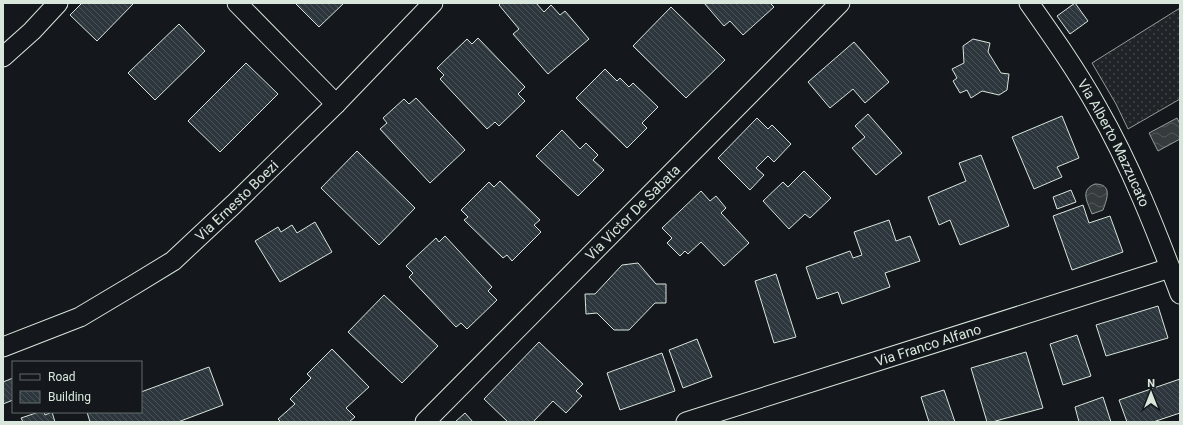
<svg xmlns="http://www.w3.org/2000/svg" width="1183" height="425" font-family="Roboto,sans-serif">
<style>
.grass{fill:url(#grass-dots);stroke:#939e99}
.water{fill:url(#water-waves);stroke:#939e99}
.building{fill:url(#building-back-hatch);stroke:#d8e6dc}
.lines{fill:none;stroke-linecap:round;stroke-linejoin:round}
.minor-casing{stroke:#d8e6dc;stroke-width:21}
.minor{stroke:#14181c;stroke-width:19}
.labels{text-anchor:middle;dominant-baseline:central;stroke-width:3;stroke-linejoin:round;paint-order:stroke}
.street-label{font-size:14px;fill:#d8e6dc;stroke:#14181c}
</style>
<defs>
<pattern id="grass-dots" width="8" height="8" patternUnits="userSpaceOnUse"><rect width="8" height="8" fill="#202428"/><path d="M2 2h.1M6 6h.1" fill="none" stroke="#404447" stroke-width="1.8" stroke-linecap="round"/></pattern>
<pattern id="water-waves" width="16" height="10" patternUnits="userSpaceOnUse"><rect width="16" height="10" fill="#363b3e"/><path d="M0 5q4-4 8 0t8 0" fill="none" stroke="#525759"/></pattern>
<pattern id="building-back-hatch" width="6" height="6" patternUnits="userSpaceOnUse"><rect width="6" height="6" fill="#2c363c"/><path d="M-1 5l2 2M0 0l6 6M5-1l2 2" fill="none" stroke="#4a5358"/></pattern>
</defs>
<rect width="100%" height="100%" fill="#14181c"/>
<!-- grass -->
<polygon class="grass" points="1180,8 1180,99 1128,129 1116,104 1092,63"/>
<!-- water -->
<g class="water">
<polygon points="1177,118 1180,124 1180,139 1158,151 1149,133"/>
<path d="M1095 184C1113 184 1107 199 1103 210L1092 214C1088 203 1079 190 1095 184Z"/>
</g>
<!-- building -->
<g class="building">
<polygon points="82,3 134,3 97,41 70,15"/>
<polygon points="297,3 344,3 319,27 296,4"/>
<polygon points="501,3 536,3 544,12 551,5 560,15 565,11 589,39 548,74 513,34 519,29 499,5"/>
<polygon points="704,3 770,3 774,7 743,35 730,21 724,26"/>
<polygon points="1075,3 1088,21 1070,34 1057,16"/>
<polygon points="671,7 725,60 686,98 633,46"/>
<polygon points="179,24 205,51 155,100 128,73"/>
<polygon points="478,38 525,87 518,94 525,101 499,126 495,122 487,129 440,79 444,75 437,68 467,39 472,44"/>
<polygon points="973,39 990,43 988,52 1001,73 1009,74 1007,90 999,95 982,91 971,98 967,90 960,93 953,81 957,78 952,69 964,63 963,46"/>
<polygon points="854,42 889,82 865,103 853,89 830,108 808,82"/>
<polygon points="246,63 278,94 220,152 188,121"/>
<polygon points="605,69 617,81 620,78 629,87 633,83 658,107 642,123 647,128 627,148 576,98"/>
<polygon points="416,98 465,150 430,183 380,129 387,123 383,118 404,99 409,104"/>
<polygon points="868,114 902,153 876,175 852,148 865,137 855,126"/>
<polygon points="1062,116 1079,158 1057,167 1062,177 1034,189 1012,137"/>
<polygon points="757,118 768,129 772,125 791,144 774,162 768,156 756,168 764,175 750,190 718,158"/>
<polygon points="562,130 580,149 586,143 598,155 593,160 604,170 578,196 536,156"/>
<polygon points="357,151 415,208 379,245 321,188"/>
<polygon points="981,155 1009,226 960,245 950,220 939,225 928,197 966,181 959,163"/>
<polygon points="804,171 831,198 810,218 805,214 789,229 763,201 783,182 788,187"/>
<polygon points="500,181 540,220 534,225 541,232 512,261 507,255 503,258 464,220 468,217 461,210 489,182 494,187"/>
<polygon points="1071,190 1076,202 1057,209 1053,197"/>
<polygon points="701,191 710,201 716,196 726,208 721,213 749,243 724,266 701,242 688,254 685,251 680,256 667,243 672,238 662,228"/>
<polygon points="1083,205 1089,223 1110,216 1123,252 1072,270 1053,216"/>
<polygon points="889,220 896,241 910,236 920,261 885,273 890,287 842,304 838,292 817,299 806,267 850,251 853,258 862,255 854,232"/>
<polygon points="315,222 332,252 280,282 255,241 278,227 281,232 292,225 297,233"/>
<polygon points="445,236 492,287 488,291 497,300 467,329 461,323 456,327 409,277 413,273 406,266 436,238 439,242"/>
<polygon points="638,263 656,284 666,284 666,303 655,303 629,330 614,330 597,313 586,314 585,294 595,294 622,265"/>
<polygon points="776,274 796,337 774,343 755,281"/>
<polygon points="384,295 438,346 402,383 348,332"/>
<polygon points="1158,306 1168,338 1106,356 1096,325"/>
<polygon points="1077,335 1091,376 1063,385 1050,344"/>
<polygon points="697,339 712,377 683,388 669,350"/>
<polygon points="539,342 583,384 576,391 582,396 566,413 553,401 533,422 508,422 484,399"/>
<polygon points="332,349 369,387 346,408 355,417 349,422 281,422 278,419 295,404 290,399 311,378 307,374"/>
<polygon points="1026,352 1043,408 992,422 987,422 971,368"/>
<polygon points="662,353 675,391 620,410 607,373"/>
<polygon points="209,367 223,405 178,422 90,422 87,412 141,412 141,392"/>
<polygon points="13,378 13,400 3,404 3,382"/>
<polygon points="1180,379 1180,413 1153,422 1127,422 1119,400"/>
<polygon points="944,390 955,422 929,422 921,397"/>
<polygon points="1103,397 1111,422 1078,422 1079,422 1075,407"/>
<polygon points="39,412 44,412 45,415 52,412 55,422 23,422 21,418"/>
<polygon points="465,413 473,422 455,422"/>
</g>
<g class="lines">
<!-- minor casing -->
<g class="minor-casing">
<g id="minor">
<polyline points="237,3 336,104"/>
<path id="s1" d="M1029 3C1053 37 1077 71 1097 107 1131 166 1156 230 1180 294"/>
<polyline points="3,57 32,31 58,3"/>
<path id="s2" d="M3 347 80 317 132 286 173 261 234 204 336 104 433 3"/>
<path id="s3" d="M425 422 840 3"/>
<path id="s4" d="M686 422 1170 268"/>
</g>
</g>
<!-- minor -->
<use href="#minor" class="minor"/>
</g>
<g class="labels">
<!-- street labels -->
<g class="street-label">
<text stroke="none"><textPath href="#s1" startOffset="164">Via Alberto Mazzucato</textPath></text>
<text stroke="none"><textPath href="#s2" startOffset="279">Via Ernesto Boezi</textPath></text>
<text stroke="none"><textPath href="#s3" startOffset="295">Via Victor De Sabata</textPath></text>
<text stroke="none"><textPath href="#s4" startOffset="254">Via Franco Alfano</textPath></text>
</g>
</g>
<!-- border -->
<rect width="1183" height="425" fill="none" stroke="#d8e6dc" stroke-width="8"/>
<!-- legend -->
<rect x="12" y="361" width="130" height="52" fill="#14181c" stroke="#626a69"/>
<rect x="20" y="374" width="20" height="6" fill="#14181c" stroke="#626a69"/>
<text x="48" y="381" font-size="12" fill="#d8e6dc">Road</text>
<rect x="20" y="391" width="20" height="12" fill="url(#building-back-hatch)" stroke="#626a69"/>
<text x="48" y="401" font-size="12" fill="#d8e6dc">Building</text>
<!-- north arrow -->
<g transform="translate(1151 393)" stroke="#14181c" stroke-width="3" paint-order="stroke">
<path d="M0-3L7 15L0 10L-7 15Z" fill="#d8e6dc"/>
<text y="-6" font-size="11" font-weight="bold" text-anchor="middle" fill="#d8e6dc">N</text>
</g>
</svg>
